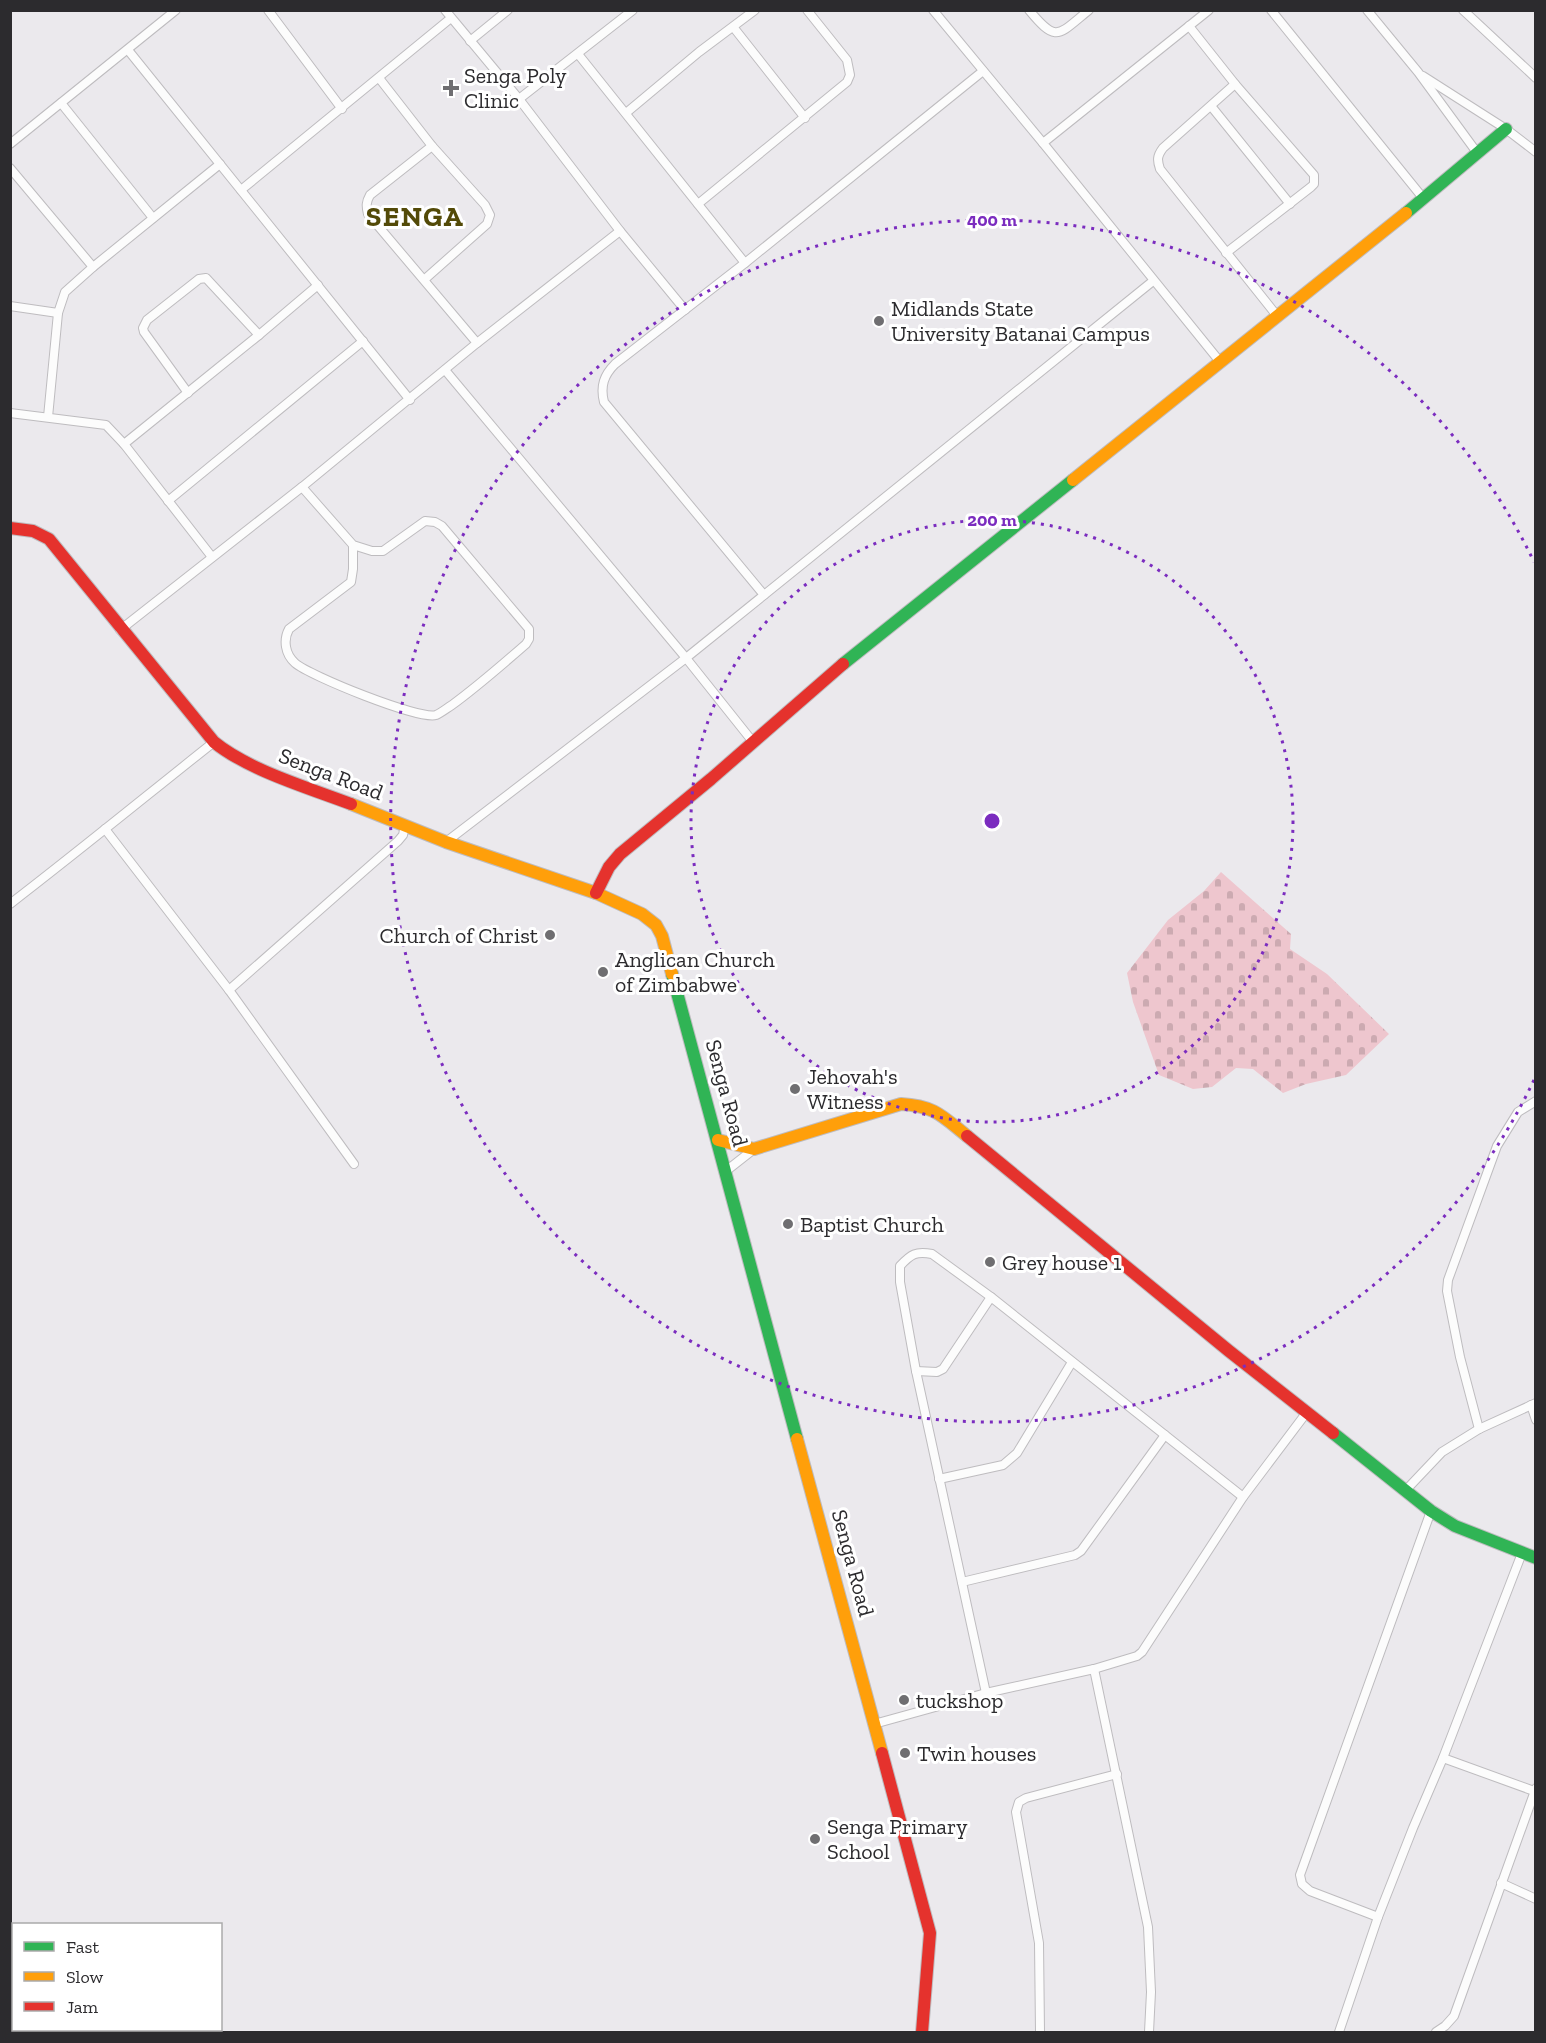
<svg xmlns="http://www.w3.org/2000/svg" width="1546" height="2043" font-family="'Zilla Slab',serif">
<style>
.cemetery{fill:url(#cemetery-stones)}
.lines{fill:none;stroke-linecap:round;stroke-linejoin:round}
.street-casing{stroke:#bebcbf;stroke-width:10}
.fast-casing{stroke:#bebcbf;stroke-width:14}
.slow-casing{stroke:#bebcbf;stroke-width:14}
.jam-casing{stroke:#bebcbf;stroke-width:14}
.street{stroke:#fcfcfc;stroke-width:8}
.fast{stroke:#30b455;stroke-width:12}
.slow{stroke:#ff9f0a;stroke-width:12}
.jam{stroke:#e5322d;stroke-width:12}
.ring{fill:none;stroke:#7b2cbf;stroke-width:3;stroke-dasharray:3 6}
.poi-dot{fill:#6f6e71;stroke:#fff;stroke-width:2}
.labels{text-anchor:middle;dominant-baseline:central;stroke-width:6;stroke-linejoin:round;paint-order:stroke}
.poi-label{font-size:22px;fill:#2c2b2e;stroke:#fff;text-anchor:start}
.street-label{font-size:22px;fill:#2c2b2e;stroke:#fff}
.district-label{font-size:28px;font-weight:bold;letter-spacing:1.5px;fill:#534a08;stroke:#fff}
.centre{fill:#7b2cbf;stroke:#fff;stroke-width:3}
.ring-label{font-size:18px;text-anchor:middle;font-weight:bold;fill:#7b2cbf;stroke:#fff;stroke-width:6;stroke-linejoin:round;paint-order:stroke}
</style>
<defs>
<pattern id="cemetery-stones" width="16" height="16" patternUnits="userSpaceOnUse" patternTransform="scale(1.5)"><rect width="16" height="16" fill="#eec6ce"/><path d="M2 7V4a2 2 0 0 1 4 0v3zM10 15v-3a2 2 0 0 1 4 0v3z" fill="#ccaab1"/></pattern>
</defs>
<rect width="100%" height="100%" fill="#ebe9ed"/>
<!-- cemetery -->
<polygon class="cemetery" points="1221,872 1291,934 1290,949 1327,974 1389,1034 1346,1075 1306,1084 1283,1093 1253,1069 1236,1068 1212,1087 1193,1089 1159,1075 1133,1002 1127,973 1168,920 1204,891"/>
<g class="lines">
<!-- street casing -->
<g class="street-casing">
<g id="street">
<polyline points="268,10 342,109"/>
<polyline points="445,10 519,99 620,231 685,310"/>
<polyline points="933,10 1043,143 1221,363"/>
<path d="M1029 10C1057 44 1058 35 1089 10"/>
<polyline points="1271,10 1423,198"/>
<polyline points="1367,10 1418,72 1478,154"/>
<polyline points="1463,10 1536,78"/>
<polyline points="1189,26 1235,84 1314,175 1314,184 1311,187 1226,253"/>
<polyline points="734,28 805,118"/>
<polyline points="470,41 508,10"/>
<polyline points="128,50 410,400"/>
<polyline points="578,54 745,263"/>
<polyline points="1423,76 1506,129 1536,152"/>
<polyline points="379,78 432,146 485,205 490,215 487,224 425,279"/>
<path d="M1235 84 1163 148C1157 156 1157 160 1160 169L1278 317"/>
<polyline points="519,99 633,10"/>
<polyline points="61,103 153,218"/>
<polyline points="1211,106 1290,204"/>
<polyline points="626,113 699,52 755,10"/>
<polyline points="1043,143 1209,10"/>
<polyline points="10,144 176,10"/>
<path d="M432 146 370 195C366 202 366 206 368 214L477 343"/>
<polyline points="10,168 93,267"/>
<polyline points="241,190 451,18"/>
<polyline points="698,204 847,82 850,75 847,60 807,10"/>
<polyline points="10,306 58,313"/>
<polyline points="445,370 686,658 753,742"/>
<polyline points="188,393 144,332 143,328 147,320 199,279 206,278 259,335"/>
<polyline points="10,413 106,425 124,444 212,557"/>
<polyline points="48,417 58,313 65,292 93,267 220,164"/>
<polyline points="124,444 259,335 318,285"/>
<path d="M302 487 353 545 372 551H383L425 521 435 522 442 526 529 629V639L526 644C502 665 478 686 452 705 447 708 441 713 436 715 419 720 310 676 295 663 285 654 283 640 289 629L351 582 353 569V545"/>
<polyline points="168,501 363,341"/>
<path d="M764 595 604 402C600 386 604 375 615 364L745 263 983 71"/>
<polyline points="120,630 302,487 477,343 620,231"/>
<polyline points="105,829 229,990 354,1164"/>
<polyline points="446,842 686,658 1153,281"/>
<path d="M10 904C79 851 146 796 214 742"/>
<polyline points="229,990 398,841 403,835 405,825"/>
<polyline points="726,1171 754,1149"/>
<polyline points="916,1371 937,1372 943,1369 991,1297"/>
<polyline points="1531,1405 1536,1420"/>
<polyline points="1479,1429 1460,1357 1447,1291 1448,1280 1497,1146 1518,1112 1536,1101"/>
<polyline points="939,1479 1003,1465 1017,1453 1072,1362"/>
<polyline points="1405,1491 1442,1452 1479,1429 1536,1403"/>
<polyline points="962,1582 1075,1555 1081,1551 1165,1435"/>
<polyline points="1094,1669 1148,1927 1151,1992 1149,2032"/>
<path d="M986 1693 916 1371 900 1282V1266C911 1254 916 1251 932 1254L991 1297 1243 1497"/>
<polyline points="874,1724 986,1693 1094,1669 1137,1656 1142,1652 1243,1497 1307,1412"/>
<polyline points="1443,1758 1534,1791"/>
<polyline points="1501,1883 1536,1899"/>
<polyline points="1378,1917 1310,1891 1302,1884 1300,1875 1431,1511"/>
<polyline points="1040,2032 1039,1943 1016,1812 1019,1802 1026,1798 1117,1774"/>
<polyline points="1339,2032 1378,1917 1413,1828 1443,1758 1522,1553"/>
<polyline points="1436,2032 1445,2026 1454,2016 1536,1788"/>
</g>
</g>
<!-- fast casing -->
<g class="fast-casing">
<g id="fast">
<polyline points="1406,213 1506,129"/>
<polyline points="843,664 1073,480"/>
<polyline points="672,974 797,1439"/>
<polyline points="1333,1433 1431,1511 1455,1526 1536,1558"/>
</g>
</g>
<!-- slow casing -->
<g class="slow-casing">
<g id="slow">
<polyline points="1073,480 1406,213"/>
<polyline points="351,804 446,842 596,893 642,914 656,925 662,936 672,974"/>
<path d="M718 1140 754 1149 901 1104C935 1106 942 1116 967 1136"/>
<polyline points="797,1439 882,1753"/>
</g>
</g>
<!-- jam casing -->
<g class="jam-casing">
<g id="jam">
<path d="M10 528 33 531 49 539 214 742C248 770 309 788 351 804"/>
<polyline points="596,893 609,867 620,854 711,779 843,664"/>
<polyline points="967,1136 1229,1351 1333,1433"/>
<polyline points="882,1753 930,1933 922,2032"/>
</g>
</g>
<!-- street -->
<use href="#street" class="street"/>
<!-- fast -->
<use href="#fast" class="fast"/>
<!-- slow -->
<use href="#slow" class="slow"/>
<!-- jam -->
<use href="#jam" class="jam"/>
</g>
<!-- distance rings -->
<g class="ring">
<circle cx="992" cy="821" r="301"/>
<path d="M1534 1080A601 601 0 1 1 1534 562"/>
</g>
<!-- markers -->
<g class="poi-dot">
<path d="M448 79h6v6h6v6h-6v6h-6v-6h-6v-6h6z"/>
<circle cx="879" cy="321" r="6"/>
<circle cx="550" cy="935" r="6"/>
<circle cx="603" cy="972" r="6"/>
<circle cx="795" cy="1089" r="6"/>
<circle cx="788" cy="1224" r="6"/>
<circle cx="990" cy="1262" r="6"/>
<circle cx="904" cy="1700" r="6"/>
<circle cx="905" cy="1753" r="6"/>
<circle cx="815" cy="1839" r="6"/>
</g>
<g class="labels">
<!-- poi labels -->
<g class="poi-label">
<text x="464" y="75">Senga Poly<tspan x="464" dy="25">Clinic</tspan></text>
<text x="891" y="308">Midlands State<tspan x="891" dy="25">University Batanai Campus</tspan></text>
<text x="538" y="935" text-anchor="end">Church of Christ</text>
<text x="615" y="959">Anglican Church<tspan x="615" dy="25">of Zimbabwe</tspan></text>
<text x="807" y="1076">Jehovah's<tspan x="807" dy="25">Witness</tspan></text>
<text x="800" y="1224">Baptist Church</text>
<text x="1002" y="1262">Grey house 1</text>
<text x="916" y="1700">tuckshop</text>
<text x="917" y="1753">Twin houses</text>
<text x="827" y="1826">Senga Primary<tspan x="827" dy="25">School</tspan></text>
</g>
<!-- street labels -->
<g class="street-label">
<text transform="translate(331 774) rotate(21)">Senga Road</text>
<text transform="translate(727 1093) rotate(75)">Senga Road</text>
<text transform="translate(853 1563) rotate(75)">Senga Road</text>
</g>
<!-- district labels -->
<g class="district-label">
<text x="415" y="216">SENGA</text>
</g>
</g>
<circle cx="992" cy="821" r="9" class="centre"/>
<g class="ring-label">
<text x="992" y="226">400 m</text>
<text x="992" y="526">200 m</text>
</g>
<!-- border -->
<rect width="1546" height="2043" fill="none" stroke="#2c2b2e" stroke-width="24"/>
<!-- legend -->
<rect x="12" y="1923" width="210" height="108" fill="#ffffff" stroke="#abaaab" stroke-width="1.5"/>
<rect x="24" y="1942" width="30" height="9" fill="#30b455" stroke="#abaaab" stroke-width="1.5"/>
<text x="66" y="1953" font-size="18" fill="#2c2b2e">Fast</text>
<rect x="24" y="1972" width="30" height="9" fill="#ff9f0a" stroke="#abaaab" stroke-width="1.5"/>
<text x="66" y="1983" font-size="18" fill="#2c2b2e">Slow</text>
<rect x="24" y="2002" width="30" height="9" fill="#e5322d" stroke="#abaaab" stroke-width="1.5"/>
<text x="66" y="2013" font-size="18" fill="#2c2b2e">Jam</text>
</svg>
